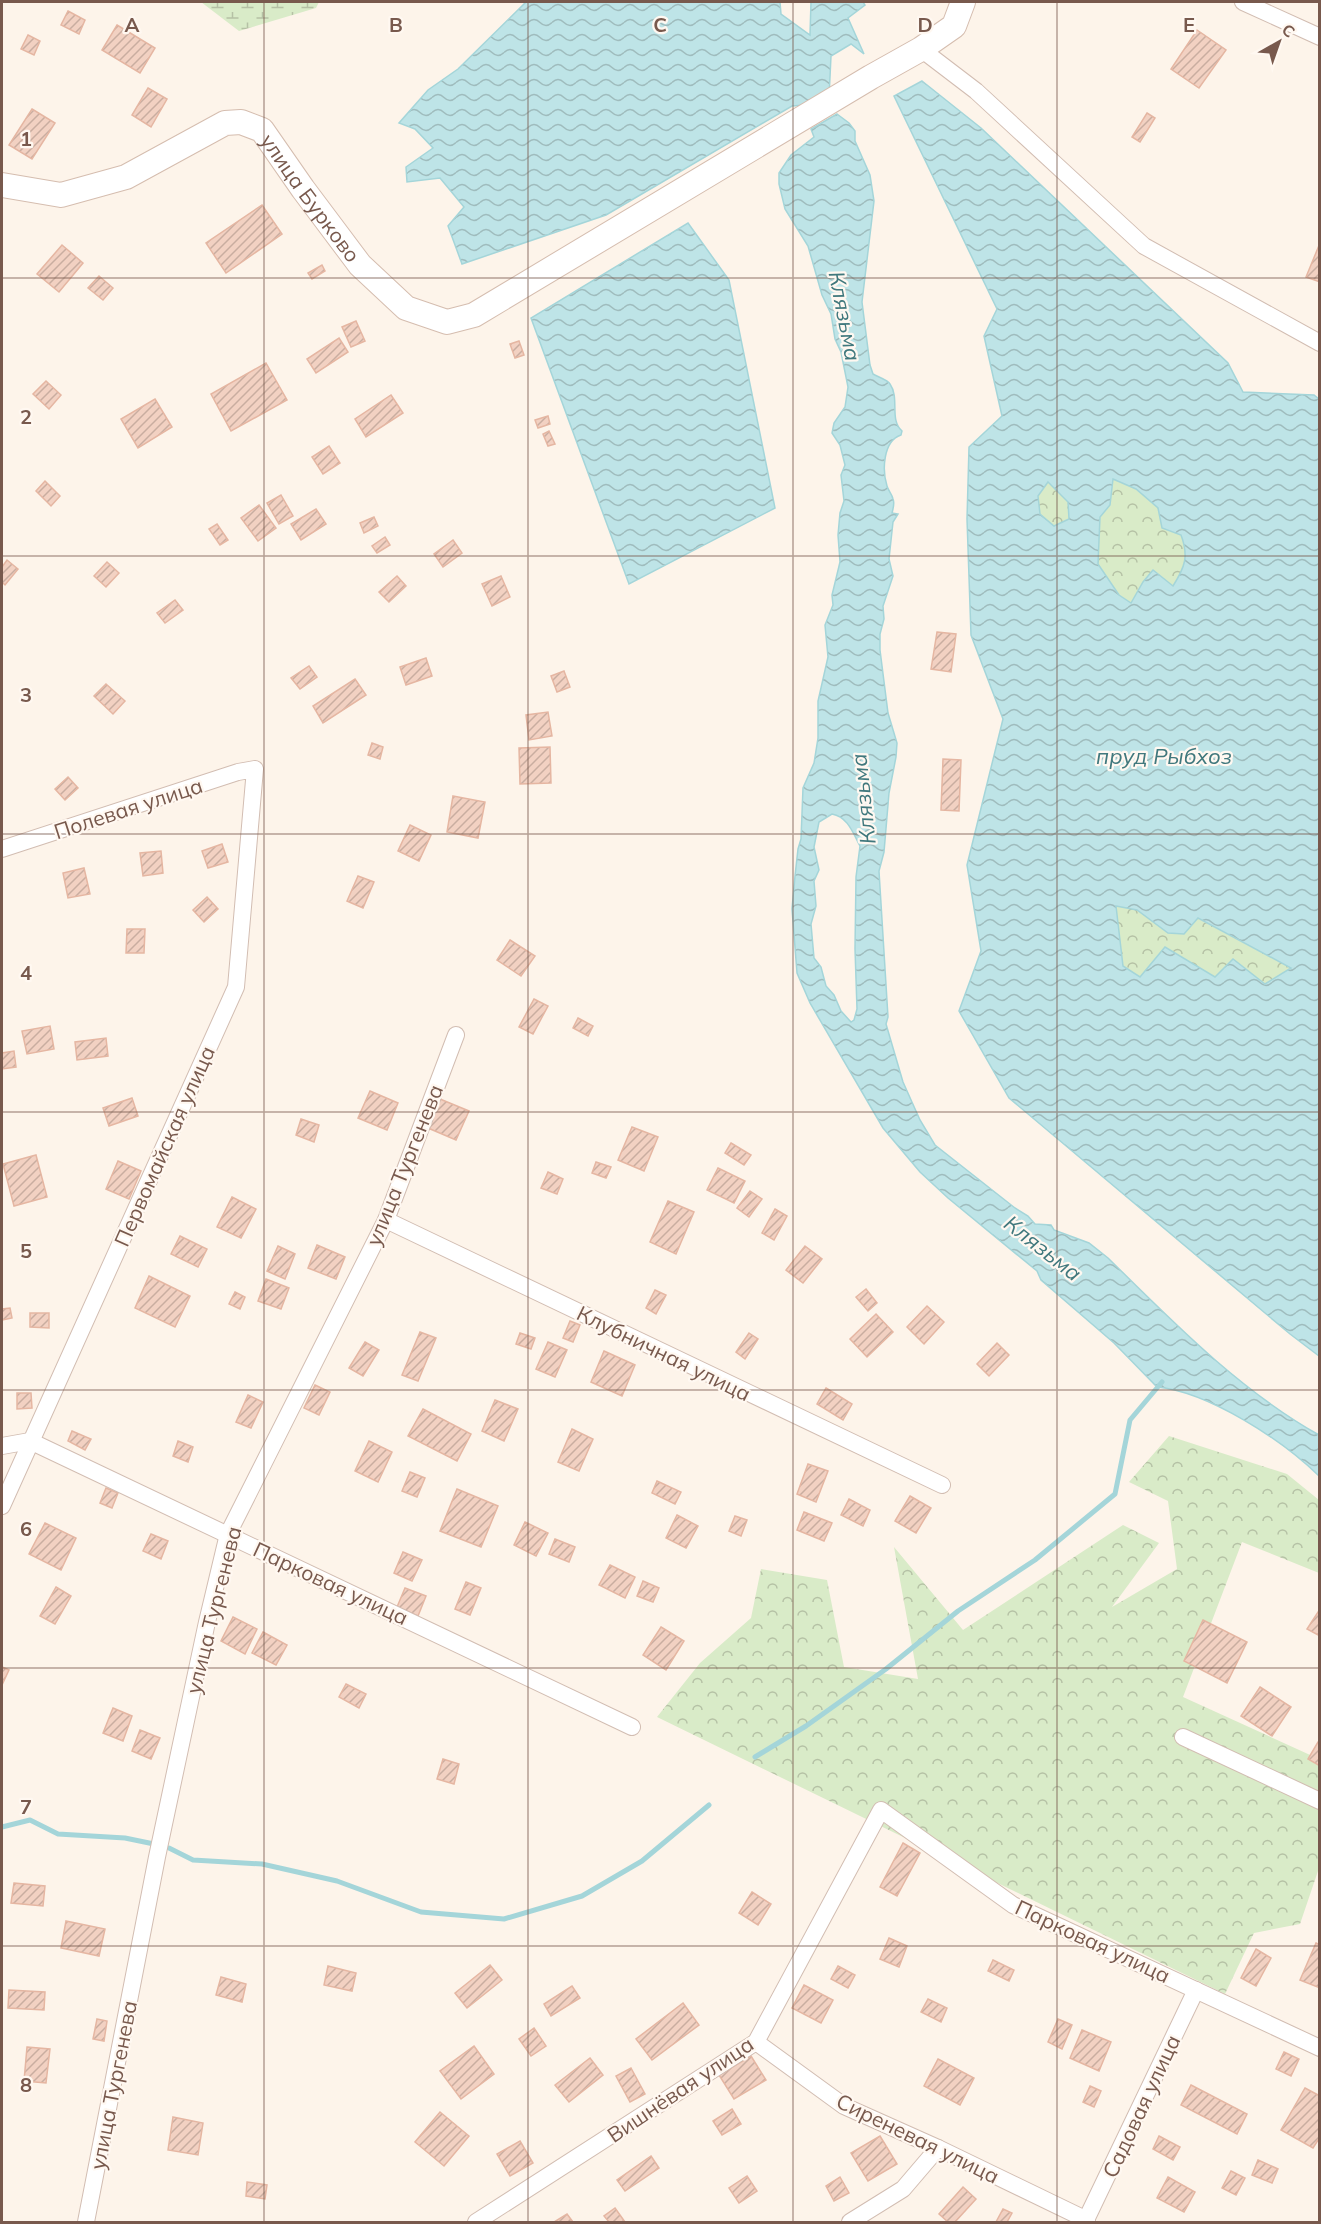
<svg xmlns="http://www.w3.org/2000/svg" width="1321" height="2224" font-family="Mulish,sans-serif">
<style>
.forest{fill:url(#forest-crowns)}
.wetland{fill:url(#wetland-marsh)}
.water{fill:url(#water-waves);stroke:#a4d5d9;stroke-width:1.5;fill-rule:evenodd}
.lines{fill:none;stroke-linecap:round;stroke-linejoin:round}
.stream{stroke:#a4d5d9;stroke-width:5}
.building{fill:url(#building-hatch);stroke:#e5b6a2;stroke-width:1.5}
.street-casing{stroke:#d2bdb2;stroke-width:18}
.secondary-casing{stroke:#d5bdaf;stroke-width:26}
.street{stroke:#fff;stroke-width:16}
.secondary{stroke:#fff;stroke-width:24}
.grid{fill:none;stroke:#78594d;stroke-width:1.5;stroke-opacity:0.55}
.labels{text-anchor:middle;dominant-baseline:central;stroke-width:4.5;stroke-linejoin:round;paint-order:stroke}
.street-label{font-size:21px;fill:#78594d;stroke:#fff8f1}
.water-label{font-size:22px;font-style:italic;fill:#40787d;stroke:#fff8f1}
.grid-label{font-size:20px;text-anchor:middle;font-weight:bold;fill:#78594d;stroke:#fff8f1;stroke-width:4.5;stroke-linejoin:round;paint-order:stroke}
</style>
<defs>
<pattern id="forest-crowns" width="20" height="18" patternUnits="userSpaceOnUse" patternTransform="scale(1.5)"><rect width="20" height="18" fill="#d9ebc8"/><path d="M2 6a3 3 0 1 1 6 0M12 15a3 3 0 1 1 6 0" fill="none" stroke="#b5c1a5"/></pattern>
<pattern id="wetland-marsh" width="20" height="14" patternUnits="userSpaceOnUse" patternTransform="scale(1.5)"><rect width="20" height="14" fill="#d9ebc8"/><path d="M1 5h8M5 5V1M11 12h8M15 12V8" fill="none" stroke="#b5c1a5"/></pattern>
<pattern id="water-waves" width="16" height="10" patternUnits="userSpaceOnUse" patternTransform="scale(1.5)"><rect width="16" height="10" fill="#bee4e7"/><path d="M0 5q4-4 8 0t8 0" fill="none" stroke="#9fbcbd"/></pattern>
<pattern id="building-hatch" width="6" height="6" patternUnits="userSpaceOnUse" patternTransform="scale(1.5)"><rect width="6" height="6" fill="#f2d1c2"/><path d="M-1 1l2-2M0 6l6-6M5 7l2-2" fill="none" stroke="#c9ada0"/></pattern>
</defs>
<rect width="100%" height="100%" fill="#fdf4ea"/>
<!-- forest -->
<g class="forest">
<path d="M1113 479 1136 489 1158 508 1162 528 1181 535C1189 556 1185 567 1173 587L1143 582 1131 603 1119 595 1098 564 1100 517 1110 505Z"/>
<polygon points="1048,482 1068,502 1069,520 1054,526 1040,514 1038,496"/>
<polygon points="1115,905 1137,910 1168,933 1184,934 1197,918 1291,968 1265,984 1215,978 1165,947 1140,977 1123,966"/>
<polygon points="1169,1436 1287,1474 1319,1500 1319,1573 1242,1542 1183,1697 1319,1759 1319,1868 1300,1924 1254,1933 1225,1994 657,1717 700,1663 751,1618 761,1569 827,1580 844,1667 918,1679 894,1547 963,1630 1123,1525 1159,1543 1112,1607 1177,1569 1168,1501 1129,1482"/>
</g>
<!-- wetland -->
<polygon class="wetland" points="201,2 319,2 316,8 239,31"/>
<!-- water -->
<g class="water">
<polygon points="526,2 780,2 781,14 810,35 811,2 863,2 865,5 848,18 864,54 851,44 831,56 829,98 819,104 792,106 606,215 462,264 448,226 464,207 440,178 407,182 406,167 433,148 415,129 399,123 428,90 458,69"/>
<path d="M922 81 981 128 1228 363 1243 392 1314 395 1319 399V1356L1290 1334 1009 1098 959 1011 981 951 967 865 1003 719 971 635 967 519 969 447 1002 416 984 336 997 309 894 96ZM1113 479 1136 489 1158 508 1162 528 1181 535C1189 556 1185 567 1173 586L1153 570 1143 582 1131 603 1119 595 1098 564 1100 517 1110 505ZM1048 482 1068 502 1069 519 1054 526 1040 514 1038 496ZM1116 906 1137 910 1168 933 1184 934 1198 918 1291 968 1265 984 1233 959 1215 977 1165 947 1140 977 1123 966Z"/>
<path d="M837 114 849 123 855 131V141L870 175 874 201 862 302 870 365 873 374C878 377 888 380 890 384 900 398 889 420 902 431L901 435C883 441 882 470 887 486 888 490 892 494 893 499 895 503 893 509 892 513L898 514 893 522 889 559 893 576 883 606 884 619 880 634V650L888 713 897 743 896 757 889 793 884 852 879 871 888 1017 886 1024 903 1082 920 1120 935 1145 1015 1208 1028 1216 1035 1224 1051 1225 1054 1230 1089 1243 1108 1258C1173 1322 1239 1390 1319 1435V1476C1282 1440 1209 1392 1157 1387L1114 1343 1041 1280 1037 1271 948 1198 920 1172 883 1128 810 1003 797 973 792 909 795 876 798 849 801 839 803 788 814 763 818 738V701L828 657 825 625 833 605 832 595 840 562 838 535 840 513 844 501 841 475 845 465 840 445 832 433 834 423 845 407 848 387 841 352 835 339 831 314 822 295 808 246 785 209 779 184V173L791 155 814 137 811 129ZM832 814C848 817 853 833 860 846L856 877 855 949 857 1009 854 1020 851 1022 841 1011 834 995 826 986 821 967 814 958 811 924 816 906 814 881 819 870 814 847 819 822Z"/>
<polygon points="688,223 729,280 775,508 629,584 531,318"/>
</g>
<g class="lines">
<!-- stream -->
<g class="stream">
<polyline points="755,1757 806,1726 886,1669 958,1611 1035,1560 1115,1494 1130,1420 1162,1382"/>
<polyline points="2,1827 30,1820 58,1834 125,1838 154,1844"/>
<polyline points="169,1848 193,1860 262,1864 337,1881 421,1912 504,1919 582,1896 642,1861 709,1805"/>
</g>
</g>
<!-- building -->
<g class="building">
<polygon points="68,11 85,20 79,34 61,25"/>
<polygon points="117,25 155,48 140,73 102,50"/>
<polygon points="1197,30 1226,50 1199,88 1171,69"/>
<polygon points="28,35 40,41 34,55 21,49"/>
<polygon points="148,88 167,99 151,127 132,115"/>
<polygon points="32,109 55,123 32,159 9,145"/>
<polygon points="1147,113 1155,118 1140,142 1132,137"/>
<polygon points="262,205 282,234 226,273 206,243"/>
<polygon points="1320,243 1320,282 1306,277"/>
<polygon points="62,245 83,263 59,292 37,274"/>
<polygon points="322,265 325,271 312,279 308,273"/>
<polygon points="99,276 113,288 103,300 88,288"/>
<polygon points="356,321 365,341 351,347 342,327"/>
<polygon points="339,338 348,352 316,373 307,359"/>
<polygon points="519,341 524,355 515,358 510,344"/>
<polygon points="266,363 287,400 231,431 211,394"/>
<polygon points="46,381 61,395 49,409 33,394"/>
<polygon points="391,395 403,413 366,437 355,419"/>
<polygon points="155,399 172,427 138,448 121,419"/>
<polygon points="548,416 550,424 538,428 535,420"/>
<polygon points="549,431 555,444 548,446 543,434"/>
<polygon points="329,446 340,463 323,474 312,457"/>
<polygon points="45,481 60,496 51,506 36,491"/>
<polygon points="281,495 293,516 279,524 267,503"/>
<polygon points="259,505 276,528 258,541 241,518"/>
<polygon points="316,509 326,524 301,540 291,524"/>
<polygon points="374,517 378,526 364,533 360,523"/>
<polygon points="217,524 228,540 220,545 209,529"/>
<polygon points="385,537 390,545 377,553 372,546"/>
<polygon points="453,540 462,553 443,567 434,554"/>
<polygon points="7,560 18,569 5,585 2,582 2,567"/>
<polygon points="107,562 119,573 106,587 94,576"/>
<polygon points="397,576 406,586 389,602 379,592"/>
<polygon points="501,576 510,597 492,606 482,584"/>
<polygon points="175,600 183,610 165,623 157,613"/>
<polygon points="937,632 956,634 951,672 931,669"/>
<polygon points="426,658 432,676 406,685 400,667"/>
<polygon points="309,666 317,677 300,689 291,678"/>
<polygon points="564,671 570,687 557,692 551,676"/>
<polygon points="355,679 366,695 323,723 313,706"/>
<polygon points="106,684 125,701 113,714 94,696"/>
<polygon points="548,712 552,736 529,740 526,715"/>
<polygon points="372,743 383,747 380,759 368,755"/>
<polygon points="550,747 551,783 520,784 519,748"/>
<polygon points="943,759 961,760 959,811 941,810"/>
<polygon points="68,777 78,788 65,800 55,789"/>
<polygon points="453,796 485,802 478,838 447,832"/>
<polygon points="410,825 431,835 419,861 398,851"/>
<polygon points="222,844 228,862 208,868 202,851"/>
<polygon points="161,851 163,873 143,876 140,853"/>
<polygon points="84,868 90,894 68,898 63,873"/>
<polygon points="358,876 374,882 363,908 347,901"/>
<polygon points="207,897 218,909 204,922 193,910"/>
<polygon points="127,929 145,929 144,953 126,953"/>
<polygon points="510,940 535,956 521,976 497,960"/>
<polygon points="534,999 548,1006 533,1034 519,1027"/>
<polygon points="578,1018 593,1026 588,1036 573,1028"/>
<polygon points="50,1026 54,1049 27,1054 22,1031"/>
<polygon points="106,1038 108,1056 77,1060 75,1042"/>
<polygon points="14,1051 16,1067 2,1069 2,1053"/>
<polygon points="370,1091 398,1103 387,1130 358,1118"/>
<polygon points="132,1098 138,1116 109,1126 103,1108"/>
<polygon points="440,1099 469,1111 456,1140 428,1128"/>
<polygon points="301,1119 319,1125 314,1142 296,1135"/>
<polygon points="632,1127 658,1137 644,1171 618,1160"/>
<polygon points="731,1143 751,1155 744,1165 725,1153"/>
<polygon points="36,1155 47,1197 14,1206 3,1164"/>
<polygon points="118,1161 141,1171 129,1199 106,1189"/>
<polygon points="596,1162 611,1167 606,1178 592,1173"/>
<polygon points="718,1168 745,1181 734,1203 707,1190"/>
<polygon points="548,1172 563,1179 557,1194 541,1188"/>
<polygon points="750,1191 762,1199 749,1217 737,1208"/>
<polygon points="232,1197 256,1209 241,1238 217,1227"/>
<polygon points="668,1201 694,1212 676,1254 650,1242"/>
<polygon points="775,1209 787,1216 774,1240 762,1233"/>
<polygon points="180,1236 207,1249 198,1267 171,1254"/>
<polygon points="317,1245 345,1257 336,1279 308,1268"/>
<polygon points="278,1246 295,1254 285,1279 267,1271"/>
<polygon points="805,1246 822,1259 803,1283 786,1270"/>
<polygon points="149,1276 190,1296 175,1327 135,1308"/>
<polygon points="266,1279 289,1288 281,1309 258,1301"/>
<polygon points="866,1289 877,1303 868,1311 856,1297"/>
<polygon points="655,1290 666,1295 656,1314 646,1308"/>
<polygon points="235,1292 245,1297 240,1309 229,1304"/>
<polygon points="927,1306 944,1322 924,1344 907,1327"/>
<polygon points="10,1308 12,1318 2,1320 2,1309"/>
<polygon points="30,1313 49,1313 49,1328 30,1327"/>
<polygon points="876,1314 893,1332 867,1357 850,1339"/>
<polygon points="570,1321 580,1325 573,1342 563,1338"/>
<polygon points="420,1332 436,1338 418,1381 402,1375"/>
<polygon points="520,1333 535,1338 531,1349 516,1344"/>
<polygon points="749,1333 758,1339 745,1359 736,1352"/>
<polygon points="365,1342 379,1350 363,1376 349,1368"/>
<polygon points="548,1342 567,1350 555,1377 536,1369"/>
<polygon points="997,1343 1009,1355 989,1376 977,1364"/>
<polygon points="604,1351 635,1365 622,1396 591,1382"/>
<polygon points="315,1385 330,1392 319,1415 304,1408"/>
<polygon points="826,1388 852,1404 843,1420 817,1404"/>
<polygon points="17,1393 31,1393 32,1408 17,1409"/>
<polygon points="248,1395 263,1402 251,1428 236,1422"/>
<polygon points="495,1400 518,1409 504,1441 482,1431"/>
<polygon points="423,1409 471,1434 457,1461 408,1436"/>
<polygon points="572,1429 593,1439 579,1471 558,1462"/>
<polygon points="72,1431 91,1439 85,1450 68,1441"/>
<polygon points="178,1441 193,1447 188,1462 173,1456"/>
<polygon points="369,1441 392,1452 378,1482 355,1471"/>
<polygon points="808,1464 828,1471 816,1502 797,1494"/>
<polygon points="410,1472 425,1478 417,1497 402,1491"/>
<polygon points="657,1481 681,1492 675,1504 652,1493"/>
<polygon points="106,1488 118,1493 112,1508 100,1503"/>
<polygon points="457,1489 498,1506 481,1547 440,1531"/>
<polygon points="910,1496 931,1508 916,1533 895,1521"/>
<polygon points="849,1499 870,1510 863,1526 841,1515"/>
<polygon points="804,1512 832,1523 824,1541 797,1530"/>
<polygon points="677,1515 698,1526 686,1548 666,1538"/>
<polygon points="735,1516 747,1520 741,1536 729,1531"/>
<polygon points="525,1522 548,1533 536,1556 514,1545"/>
<polygon points="45,1523 76,1538 61,1570 29,1554"/>
<polygon points="151,1534 168,1541 161,1559 143,1551"/>
<polygon points="555,1539 575,1547 569,1562 549,1554"/>
<polygon points="403,1552 422,1560 412,1581 394,1573"/>
<polygon points="610,1565 635,1577 625,1598 599,1585"/>
<polygon points="643,1581 659,1588 653,1602 637,1596"/>
<polygon points="466,1582 481,1588 470,1615 455,1609"/>
<polygon points="56,1587 71,1596 55,1624 40,1616"/>
<polygon points="405,1588 426,1596 418,1616 397,1607"/>
<polygon points="1320,1609 1320,1636 1307,1629"/>
<polygon points="233,1617 257,1629 245,1654 221,1641"/>
<polygon points="1203,1620 1247,1642 1227,1683 1184,1661"/>
<polygon points="661,1627 684,1641 666,1670 643,1655"/>
<polygon points="263,1632 287,1645 276,1665 252,1653"/>
<polygon points="2,1667 9,1670 2,1685"/>
<polygon points="346,1684 366,1694 359,1708 339,1697"/>
<polygon points="1260,1687 1291,1707 1272,1736 1241,1716"/>
<polygon points="113,1708 132,1716 123,1741 103,1733"/>
<polygon points="140,1730 160,1738 151,1759 132,1751"/>
<polygon points="1318,1742 1320,1742 1320,1766 1308,1759"/>
<polygon points="443,1759 459,1764 454,1784 437,1779"/>
<polygon points="903,1843 920,1853 897,1896 880,1887"/>
<polygon points="14,1883 45,1886 43,1906 11,1903"/>
<polygon points="752,1892 771,1904 758,1925 739,1913"/>
<polygon points="66,1921 105,1929 99,1956 61,1948"/>
<polygon points="889,1938 907,1946 899,1967 880,1959"/>
<polygon points="1316,1943 1320,1945 1320,1988 1300,1980"/>
<polygon points="1256,1949 1271,1958 1256,1986 1241,1978"/>
<polygon points="993,1960 1014,1970 1009,1981 988,1971"/>
<polygon points="490,1965 502,1980 467,2008 455,1993"/>
<polygon points="328,1966 356,1973 352,1991 324,1985"/>
<polygon points="838,1966 855,1975 848,1988 831,1979"/>
<polygon points="221,1977 246,1984 242,2002 216,1995"/>
<polygon points="804,1985 833,2000 821,2023 792,2008"/>
<polygon points="572,1986 580,1998 551,2016 544,2004"/>
<polygon points="9,1990 45,1992 44,2010 8,2008"/>
<polygon points="928,1999 947,2008 941,2022 921,2012"/>
<polygon points="683,2003 699,2025 652,2060 636,2039"/>
<polygon points="97,2019 107,2021 104,2041 93,2039"/>
<polygon points="1058,2019 1072,2025 1062,2049 1048,2042"/>
<polygon points="534,2028 546,2046 531,2056 519,2039"/>
<polygon points="1082,2030 1111,2042 1099,2071 1070,2058"/>
<polygon points="474,2046 494,2074 461,2099 440,2071"/>
<polygon points="27,2047 50,2049 46,2083 24,2081"/>
<polygon points="1284,2052 1299,2059 1291,2076 1276,2069"/>
<polygon points="751,2056 766,2080 734,2099 719,2075"/>
<polygon points="590,2058 603,2075 569,2102 555,2085"/>
<polygon points="938,2059 974,2078 960,2105 924,2086"/>
<polygon points="631,2068 645,2094 630,2102 616,2076"/>
<polygon points="1191,2085 1247,2114 1237,2134 1181,2105"/>
<polygon points="1090,2086 1101,2091 1094,2107 1083,2102"/>
<polygon points="1305,2088 1320,2096 1320,2137 1313,2148 1281,2130"/>
<polygon points="732,2109 741,2124 722,2135 713,2121"/>
<polygon points="440,2112 469,2136 444,2166 415,2142"/>
<polygon points="173,2117 203,2123 198,2155 168,2150"/>
<polygon points="880,2136 897,2164 868,2181 851,2153"/>
<polygon points="1159,2136 1180,2147 1173,2160 1153,2149"/>
<polygon points="520,2141 533,2163 510,2176 497,2154"/>
<polygon points="651,2156 659,2168 625,2191 617,2180"/>
<polygon points="1258,2160 1278,2169 1272,2183 1252,2175"/>
<polygon points="1231,2171 1245,2178 1236,2195 1222,2188"/>
<polygon points="747,2176 757,2191 739,2203 729,2188"/>
<polygon points="840,2177 849,2193 834,2201 826,2186"/>
<polygon points="1168,2177 1195,2192 1184,2212 1157,2198"/>
<polygon points="247,2182 267,2185 265,2199 246,2196"/>
<polygon points="963,2187 976,2199 955,2222 948,2222 939,2214"/>
<polygon points="615,2208 625,2222 609,2222 604,2216"/>
<polygon points="1003,2209 1012,2213 1007,2222 996,2222"/>
<polygon points="567,2214 573,2222 554,2222"/>
</g>
<g class="lines">
<!-- street casing -->
<g class="street-casing">
<g id="street">
<polyline points="1243,2 1320,37"/>
<polyline points="921,49 976,91 1144,246 1320,343"/>
<polyline points="2,849 238,772 255,769 236,987 2,1506"/>
<polyline points="386,1220 942,1485"/>
<polyline points="30,1441 632,1727"/>
<polyline points="2,1446 30,1441"/>
<polyline points="1183,1737 1320,1801"/>
<polyline points="756,2042 844,2106 938,2148 1087,2220"/>
<polyline points="86,2222 157,1857 207,1622 228,1534 386,1220 456,1035"/>
<polyline points="476,2222 756,2042 881,1810 1013,1905 1320,2048"/>
<polyline points="850,2222 903,2189 938,2148"/>
<polyline points="1085,2222 1196,1990"/>
</g>
</g>
<!-- secondary casing -->
<g class="secondary-casing">
<g id="secondary">
<path id="s1" d="M2 185 61 195 126 177 225 123 241 122 262 130 303 189 360 265 406 308 447 322 474 315 871 77 921 49 954 26 963 2"/>
</g>
</g>
<!-- street -->
<use href="#street" class="street"/>
<!-- secondary -->
<use href="#secondary" class="secondary"/>
</g>
<!-- grid -->
<path class="grid" d="M264 2V2222M528 2V2222M793 2V2222M1057 2V2222M2 278H1320M2 556H1320M2 834H1320M2 1112H1320M2 1390H1320M2 1668H1320M2 1946H1320"/>
<g class="labels">
<!-- street labels -->
<g class="street-label">
<text stroke="none"><textPath href="#s1" startOffset="362">улица Бурково</textPath></text>
<text transform="translate(128 808) rotate(-18)">Полевая улица</text>
<text transform="translate(164 1146) rotate(-66)">Первомайская улица</text>
<text transform="translate(404 1165) rotate(-68)">улица Тургенева</text>
<text transform="translate(664 1353) rotate(26)">Клубничная улица</text>
<text transform="translate(331 1583) rotate(25)">Парковая улица</text>
<text transform="translate(213 1610) rotate(-76)">улица Тургенева</text>
<text transform="translate(1093 1941) rotate(25)">Парковая улица</text>
<text transform="translate(113 2085) rotate(-79)">улица Тургенева</text>
<text transform="translate(680 2089) rotate(-34)">Вишнёвая улица</text>
<text transform="translate(1141 2106) rotate(-65)">Садовая улица</text>
<text transform="translate(918 2138) rotate(26)">Сиреневая улица</text>
</g>
<!-- water labels -->
<g class="water-label">
<text transform="translate(845 316) rotate(79)">Клязьма</text>
<text x="1164" y="756">пруд Рыбхоз</text>
<text transform="translate(863 799) rotate(-96)">Клязьма</text>
<text transform="translate(1043 1248) rotate(38)">Клязьма</text>
</g>
</g>
<g class="grid-label">
<text x="132" y="32">A</text>
<text x="396" y="32">B</text>
<text x="660" y="32">C</text>
<text x="925" y="32">D</text>
<text x="1189" y="32">E</text>
<text x="26" y="146">1</text>
<text x="26" y="424">2</text>
<text x="26" y="702">3</text>
<text x="26" y="980">4</text>
<text x="26" y="1258">5</text>
<text x="26" y="1536">6</text>
<text x="26" y="1814">7</text>
<text x="26" y="2092">8</text>
</g>
<!-- border -->
<rect width="1321" height="2224" fill="none" stroke="#78594d" stroke-width="6"/>
<!-- north arrow -->
<g transform="translate(1279 42) rotate(40)" stroke="#fff8f1" stroke-width="4.5" paint-order="stroke">
<path d="M0-4.5L10 22L0 15L-10 22Z" fill="#78594d"/>
<text y="-9" font-size="16" font-weight="bold" text-anchor="middle" fill="#78594d">С</text>
</g>
</svg>
